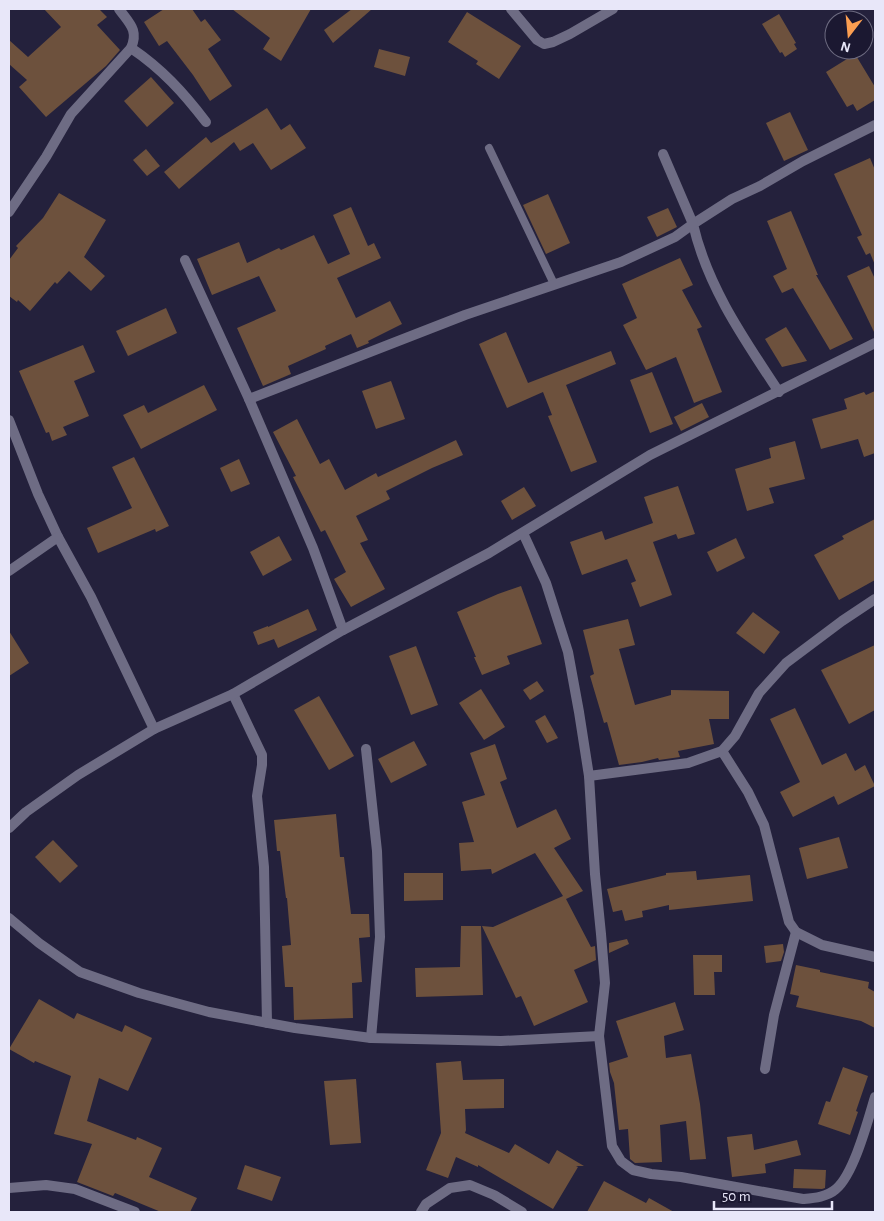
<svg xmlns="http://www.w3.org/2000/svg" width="884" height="1221" font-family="'Alegreya Sans',sans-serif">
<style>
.building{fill:#6d513d}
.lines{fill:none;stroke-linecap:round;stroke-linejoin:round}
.lane{stroke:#6e6c84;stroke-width:8}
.street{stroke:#6e6c84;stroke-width:10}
</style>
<rect width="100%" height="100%" fill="#24213c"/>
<!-- building -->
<g class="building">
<polygon points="44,9 99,9 107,17 97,25 120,50 106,66 46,117 19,87 27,80 9,64 9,40 28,57 61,27"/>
<polygon points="164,9 192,9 201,22 205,19 221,40 208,49 232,86 210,101 193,75 167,41 159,46 144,22"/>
<polygon points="232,9 311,9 281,61 263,49 270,38"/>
<polygon points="352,9 372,9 333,43 324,30"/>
<polygon points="467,12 521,46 499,79 476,64 478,61 448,42"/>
<polygon points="779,14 796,43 794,44 797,49 785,57 782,52 780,53 762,24"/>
<polygon points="379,49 410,57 405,76 374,67"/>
<polygon points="855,54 875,87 875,100 857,111 853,104 847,107 826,72"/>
<polygon points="151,77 174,103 147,127 124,101"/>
<polygon points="267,108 281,130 290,124 306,148 271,170 253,143 240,151 234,142 179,189 164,172 206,137 211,143"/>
<polygon points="790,112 808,150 784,161 766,123"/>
<polygon points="146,149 160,166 147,176 133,160"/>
<polygon points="870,158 875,170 875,265 870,253 866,255 857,237 862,235 834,174"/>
<polygon points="59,193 106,220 84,257 105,276 91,291 69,271 57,284 55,282 30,311 18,300 17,302 9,296 9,260 18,248 16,246 43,218"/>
<polygon points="548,194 570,243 546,254 523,205"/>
<polygon points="351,207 368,246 374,243 381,258 337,278 356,318 390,301 402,324 368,341 369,343 357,348 351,334 325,346 326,349 288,366 291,374 263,386 237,328 276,311 259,276 212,295 197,259 239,242 247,263 279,248 281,250 314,235 328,264 350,254 333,215"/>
<polygon points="668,208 677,227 657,237 647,217"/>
<polygon points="791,211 818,275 816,275 853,339 830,350 793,288 782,293 773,276 787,269 767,221"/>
<polygon points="680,258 693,285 682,290 702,327 697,329 722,392 694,403 676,357 646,370 623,325 637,318 622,284"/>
<polygon points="869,266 875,279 875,334 847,276"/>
<polygon points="166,308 177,333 128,356 116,331"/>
<polygon points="786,327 807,361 782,367 765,339"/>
<polygon points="506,332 528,383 611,351 616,364 566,385 597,462 571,472 548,416 552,415 543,392 507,408 479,344"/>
<polygon points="83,345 95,372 74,381 89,416 63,427 67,435 52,441 49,432 46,433 19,371"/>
<polygon points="652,372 673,424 650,433 630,380"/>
<polygon points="391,381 405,419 376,429 362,391"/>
<polygon points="204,385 217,410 141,449 123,415 144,405 148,413"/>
<polygon points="875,391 875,453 864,457 858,439 821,449 812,419 847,409 844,399 864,392 866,395"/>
<polygon points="702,403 709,417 681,431 674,417"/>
<polygon points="297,419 320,464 329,459 345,490 376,473 378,477 456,440 463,455 432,468 386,491 390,499 356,516 368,540 360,543 385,589 351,607 334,579 346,572 325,530 321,532 293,477 296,476 273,432"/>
<polygon points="795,441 805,479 769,488 774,503 747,511 735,469 771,458 769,448"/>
<polygon points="134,457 169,526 156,532 155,529 98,553 87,528 132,508 112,467"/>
<polygon points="239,459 250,484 231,492 220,468"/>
<polygon points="678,486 695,534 678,539 676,534 653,542 672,595 640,607 631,583 636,581 627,559 582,575 570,542 602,531 605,540 653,523 644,497"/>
<polygon points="524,487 536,506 512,520 501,501"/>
<polygon points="875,519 875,580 839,600 814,555 844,539 842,536"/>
<polygon points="279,536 292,560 263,576 250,552"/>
<polygon points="736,538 745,558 717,572 707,552"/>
<polygon points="521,586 542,644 507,656 510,664 482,675 474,657 476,657 457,612 498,594"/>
<polygon points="308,609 317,630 278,648 274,639 258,645 253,632 268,626 268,627"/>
<polygon points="753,612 780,632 764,654 736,633"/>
<polygon points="628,619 635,645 619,649 635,705 671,695 671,690 729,691 729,719 709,719 714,744 678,751 680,757 659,760 658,758 642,762 619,765 607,722 604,723 590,676 594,674 583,630"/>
<polygon points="9,631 29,663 9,676"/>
<polygon points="875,645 875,710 849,724 821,670"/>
<polygon points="416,646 438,705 411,715 389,656"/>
<polygon points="537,681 544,691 530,700 523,690"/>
<polygon points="481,689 505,727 484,740 459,703"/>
<polygon points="319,696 354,756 329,770 294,710"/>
<polygon points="795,708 822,765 846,753 855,771 865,765 875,786 838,805 834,796 793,817 780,792 800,782 770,719"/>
<polygon points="545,715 558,738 547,743 535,721"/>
<polygon points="414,741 427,765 391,783 378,759"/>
<polygon points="495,744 507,779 500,782 517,828 556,809 571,839 554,848 583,891 566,899 591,947 595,946 596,960 574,970 588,1002 534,1026 521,996 516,998 482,926 493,927 563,896 535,853 492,874 491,869 461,871 459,843 474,842 462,802 485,795 470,753"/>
<polygon points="336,814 340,857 344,857 351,914 369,914 370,937 359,938 362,982 352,983 353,1018 294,1020 293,987 285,987 282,946 291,945 287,898 286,898 280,851 277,851 274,820"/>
<polygon points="839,837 848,868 807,879 799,848"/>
<polygon points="53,840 78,866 60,883 35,857"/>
<polygon points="696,871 697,880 750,875 753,901 669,910 669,905 642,911 643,917 625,921 622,910 613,912 607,889 666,875 666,873"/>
<polygon points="404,873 443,873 443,900 404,901"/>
<polygon points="461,926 481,926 483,995 416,997 415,968 460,967"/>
<polygon points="627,939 629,944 609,953 609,943"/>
<polygon points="783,944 784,952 781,961 766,963 764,946"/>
<polygon points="693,955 722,955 722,972 714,972 715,995 694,995"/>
<polygon points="796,965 820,970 820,972 869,982 868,988 875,992 875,1028 861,1021 796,1007 799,996 790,994"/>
<polygon points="39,999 74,1019 77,1013 122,1032 125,1025 152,1038 128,1091 99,1078 87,1121 136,1140 137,1137 162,1148 149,1177 197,1198 190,1212 161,1212 115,1193 113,1196 77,1182 92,1144 54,1134 71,1076 35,1061 34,1063 9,1049"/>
<polygon points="675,1002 684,1030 664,1036 666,1058 691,1054 700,1104 706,1159 690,1160 686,1121 660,1125 662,1162 635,1163 630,1159 628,1129 619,1130 614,1083 610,1072 609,1063 628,1057 616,1021"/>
<polygon points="461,1061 463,1080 504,1079 504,1108 465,1109 466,1130 465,1133 509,1153 515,1144 549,1164 557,1150 584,1166 576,1166 578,1167 553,1209 478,1165 478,1167 456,1157 448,1178 426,1170 441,1133 436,1063"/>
<polygon points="843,1067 868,1076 856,1111 858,1112 850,1135 818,1124 826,1101 830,1102"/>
<polygon points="356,1079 361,1143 330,1145 324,1081"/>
<polygon points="752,1134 754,1150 797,1140 801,1155 765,1164 766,1173 732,1177 727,1137"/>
<polygon points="245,1165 281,1177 272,1201 237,1189"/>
<polygon points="794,1169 826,1170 825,1188 822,1189 793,1188"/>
<polygon points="604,1181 646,1203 649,1198 674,1212 587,1212"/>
</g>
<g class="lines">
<!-- lane -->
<polyline class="lane" points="489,148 554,284"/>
<!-- street -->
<g class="street">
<polyline points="511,9 537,40 544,44 553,42 570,34 613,9"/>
<path d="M131 48C162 69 183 92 206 122"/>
<path d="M9 212 46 157 71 114 131 48C139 30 129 23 119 9"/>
<polyline points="185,260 249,399 313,548 343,630"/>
<path d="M779 392C744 339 707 286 693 224L732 199 760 186 803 161 875 125"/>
<polyline points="249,399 465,315 621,262 675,237 693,224 663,154"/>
<polyline points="9,420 38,494 58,537 91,597 154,729"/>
<path d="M523 533 546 583 568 652 579 712 589 776 595 874 601 934 605 983 599 1036 612 1146 621 1161 633 1170 651 1174 681 1177 803 1199C814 1198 827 1197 836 1189 854 1174 868 1120 875 1097"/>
<polyline points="9,571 58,537"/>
<polyline points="233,694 262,755 262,765 257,796 264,867 267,1023"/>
<polyline points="366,749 377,851 380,937 371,1038"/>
<polyline points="722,751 748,792 764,825 789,922 796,932 822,945 875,957"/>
<polyline points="589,776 688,763 722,751 735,736 759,693 786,663 842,621 875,599"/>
<polyline points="9,828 26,812 78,775 154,729 233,694 343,630 489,553 650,455 875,343"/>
<polyline points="9,918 39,943 80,972 139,993 209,1012 295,1028 371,1038 501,1041 599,1036"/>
<polyline points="765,1069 774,1015 796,932"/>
<polyline points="9,1188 46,1185 75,1189 135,1212"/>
<polyline points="421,1212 426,1204 450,1188 470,1185 494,1195 522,1212"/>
</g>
</g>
<!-- border -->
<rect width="884" height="1221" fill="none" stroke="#e8e7f9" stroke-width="20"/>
<!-- north arrow -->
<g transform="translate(849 35) rotate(196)"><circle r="24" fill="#1b1831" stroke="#6d6b81"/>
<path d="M0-4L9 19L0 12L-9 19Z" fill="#fb9e51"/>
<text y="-8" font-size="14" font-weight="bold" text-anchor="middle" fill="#e8e7f9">N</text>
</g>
<!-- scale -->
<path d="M714 1201v8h118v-8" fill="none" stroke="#e8e7f9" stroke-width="2.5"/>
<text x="722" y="1201" font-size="15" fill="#e8e7f9" stroke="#1b1831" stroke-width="4" paint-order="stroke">50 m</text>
</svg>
